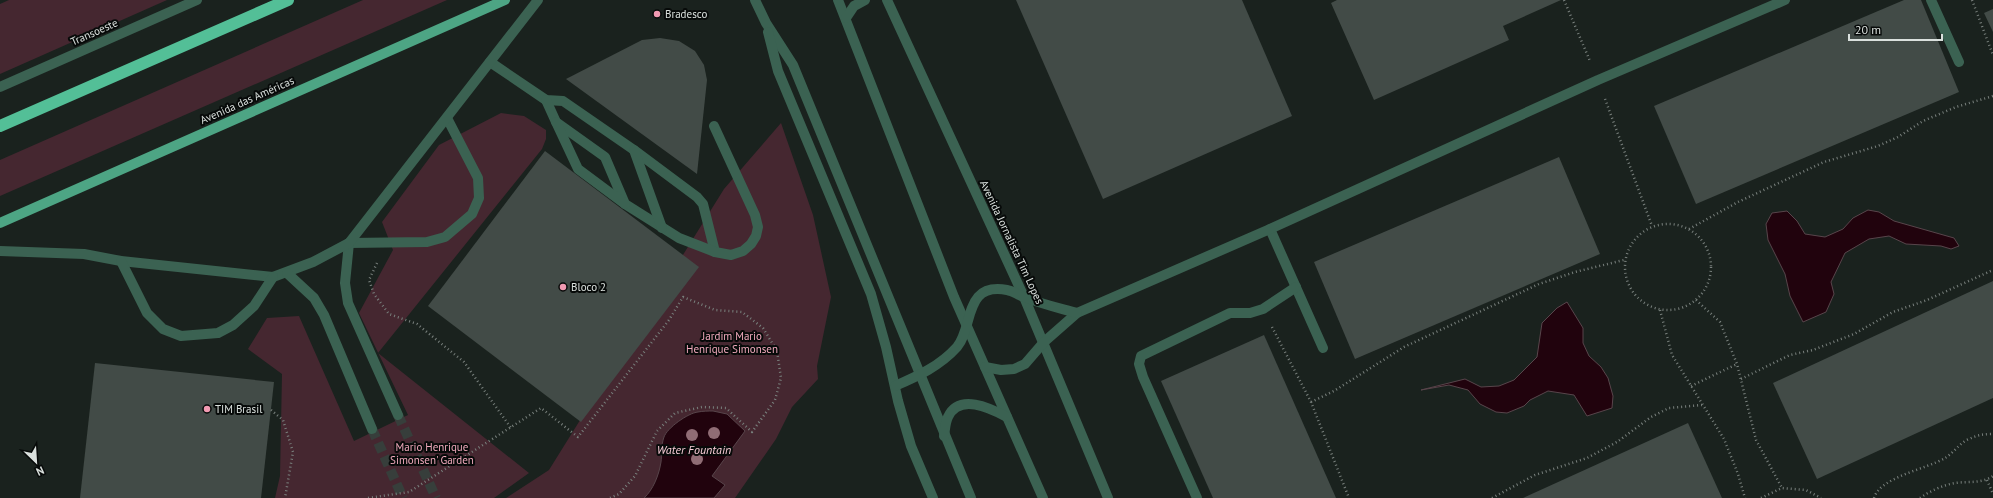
<svg xmlns="http://www.w3.org/2000/svg" width="1993" height="498" font-family="'PT Sans',sans-serif">
<style>
.green{fill:#452730}
.water{fill:#21030d;stroke:#58454b}
.building{fill:#424b47}
.lines{fill:none;stroke-linecap:round;stroke-linejoin:round}
.minor-tunnel{stroke:#373e3b;stroke-width:10;stroke-dasharray:10 5;stroke-linecap:butt}
.path{stroke:#79807d;stroke-width:2.5;stroke-dasharray:1 3;stroke-linecap:butt}
.minor{stroke:#3b6252;stroke-width:10}
.major{stroke:#4da584;stroke-width:10}
.highway{stroke:#53bf97;stroke-width:12}
.tree{fill:#906d75}
.poi-dot{fill:#f19ab2;stroke:#070a09;stroke-width:1.5}
.labels{text-anchor:middle;dominant-baseline:central;stroke-width:4;stroke-linejoin:round;paint-order:stroke}
.poi-label{font-size:11px;fill:#dae0dd;stroke:#070a09;text-anchor:start}
.street-label{font-size:11px;fill:#dae0dd;stroke:#070a09}
.park-label{font-size:11px;fill:#f1aabd;stroke:#070a09}
.water-label{font-size:12px;font-style:italic;fill:#facdd8;stroke:#070a09}
</style>
<rect width="100%" height="100%" fill="#1a221e"/>
<!-- green -->
<g class="green">
<polygon points="9,0 167,0 0,74 0,4"/>
<polygon points="363,0 447,0 0,196 0,160"/>
<polygon points="501,113 524,116 546,130 546,139 542,149 378,353 529,473 494,498 275,498 280,476 282,374 248,349 267,318 299,316 354,441 408,415 359,313 393,250 382,222 439,145"/>
<polygon points="781,123 813,215 831,297 817,366 818,379 792,407 776,439 735,498 506,498 549,470 724,189"/>
</g>
<!-- water -->
<g class="water">
<polygon points="1868,210 1879,212 1894,221 1954,238 1959,246 1951,249 1941,246 1906,244 1889,236 1869,239 1845,253 1831,282 1834,294 1826,312 1803,322 1790,296 1785,274 1768,240 1766,224 1772,213 1787,211 1797,221 1805,234 1825,237 1843,229 1853,218"/>
<polygon points="1567,302 1583,328 1583,343 1589,356 1601,367 1608,378 1613,396 1612,408 1587,416 1574,395 1548,391 1530,400 1524,406 1507,413 1496,412 1480,404 1468,390 1449,385 1421,390 1465,379 1481,387 1499,386 1514,380 1537,357 1542,323 1557,308"/>
<path d="M713 411 727 414 745 431 712 476 725 485 714 498H644C653 490 659 475 661 462 662 455 661 445 664 437 667 428 688 413 698 412 703 411 708 411 713 411Z"/>
</g>
<!-- building -->
<g class="building">
<polygon points="1016,0 1242,0 1292,116 1103,199"/>
<polygon points="1337,0 1561,0 1503,26 1509,40 1374,100 1331,3"/>
<polygon points="1904,0 1921,0 1959,92 1696,204 1654,106"/>
<polygon points="1993,9 1993,32 1984,13"/>
<polygon points="660,38 679,41 695,51 704,65 707,80 697,174 566,79 642,40"/>
<polygon points="545,151 699,267 581,422 428,306"/>
<polygon points="1559,157 1600,254 1355,359 1314,262"/>
<polygon points="1993,281 1993,398 1817,479 1773,383"/>
<polygon points="1264,335 1336,498 1213,498 1161,381"/>
<polygon points="95,363 274,382 261,498 80,498"/>
<polygon points="1688,423 1722,498 1523,498"/>
</g>
<g class="lines">
<!-- minor-tunnel -->
<g class="minor-tunnel">
<polyline points="398,415 436,498"/>
<polyline points="372,429 403,498"/>
</g>
<!-- path -->
<g class="path">
<polyline points="1564,0 1590,61"/>
<polyline points="1972,0 1993,55"/>
<polyline points="1605,99 1652,226"/>
<circle cx="1668" cy="267" r="43"/>
<polyline points="1689,229 1738,202 1824,162 1878,146 1898,137 1923,121 1956,107 1993,96"/>
<polyline points="377,263 369,280 374,294 389,314 417,324 464,362 511,428"/>
<polyline points="1696,300 1720,322 1737,364 1756,440 1782,488"/>
<polyline points="1660,310 1672,355 1724,439 1738,474 1745,498"/>
<polyline points="1272,327 1311,402 1349,498"/>
<polyline points="1741,379 1790,355 1813,350 1854,334 1893,312 1927,300 1993,270"/>
<polyline points="1691,386 1737,364"/>
<polyline points="1311,402 1334,391 1404,347 1539,284 1575,272 1624,260"/>
<polyline points="271,410 283,420 293,452 285,498"/>
<polyline points="1987,480 1993,494"/>
<polyline points="368,498 409,492 541,408 578,437 669,320 683,297 715,310 742,312 763,328 777,351 781,378 775,400 752,432 726,408 702,407 675,413 657,431 635,476 619,494 610,498"/>
<polyline points="1492,498 1535,475 1587,458 1617,442 1651,417 1669,408 1702,405"/>
<polyline points="1761,498 1782,488 1806,490 1821,498"/>
<path d="M1874 498C1880 477 1927 469 1945 458 1954 453 1959 443 1969 439 1977 435 1984 434 1993 434"/>
<path d="M1920 498C1930 491 1943 485 1955 483 1969 481 1981 484 1993 476"/>
</g>
<!-- minor -->
<g class="minor">
<polyline points="755,0 766,23 793,65 971,498"/>
<polyline points="838,0 954,297 1043,498"/>
<polyline points="887,0 1024,297 1108,498"/>
<polyline points="1931,0 1959,62"/>
<polyline points="846,18 854,6 865,0"/>
<polyline points="768,32 778,71 871,294 886,347 898,401 911,446 933,498"/>
<polyline points="490,62 546,100 563,101 634,150 697,197 703,204 715,252"/>
<polyline points="0,87 197,0"/>
<polyline points="546,100 556,122 605,157 625,204 679,238 715,252 731,255 743,251 751,244 756,236 758,227 755,215 714,126"/>
<polyline points="556,122 578,169 625,204"/>
<polyline points="634,150 662,228"/>
<polyline points="1270,229 1323,348"/>
<polyline points="349,243 427,242 445,237 472,214 479,198 478,178 447,118"/>
<polyline points="349,243 345,283 348,303 398,415"/>
<polyline points="0,251 84,254 121,261 273,277 313,262 349,243 538,0"/>
<polyline points="121,261 147,313 163,329 181,336 218,333 233,325 254,306 273,277"/>
<polyline points="287,273 314,298 324,315 372,429"/>
<polyline points="985,367 1001,370 1014,369 1025,364 1044,342 1077,313 1270,229 1598,80 1785,0"/>
<path d="M895 386C918 376 940 366 957 347 974 327 963 282 1007 290 1013 291 1018 295 1024 297 1041 304 1059 308 1077 313"/>
<path d="M944 436C945 431 945 423 948 417 959 393 990 408 1007 417"/>
<polyline points="1197,498 1143,377 1139,364 1141,356 1230,313 1250,313 1263,309 1296,287"/>
</g>
<!-- major -->
<polyline class="major" points="0,223 505,0"/>
<!-- highway -->
<polyline class="highway" points="0,126 288,0"/>
</g>
<!-- trees -->
<g class="tree">
<circle cx="714" cy="433" r="6"/>
<circle cx="692" cy="435" r="6"/>
<circle cx="697" cy="459" r="6"/>
</g>
<!-- markers -->
<g class="poi-dot">
<circle cx="657" cy="14" r="4"/>
<circle cx="563" cy="287" r="4"/>
<circle cx="207" cy="409" r="4"/>
</g>
<g class="labels">
<!-- poi labels -->
<g class="poi-label">
<text x="665" y="14">Bradesco</text>
<text x="571" y="287">Bloco 2</text>
<text x="215" y="409">TIM Brasil</text>
</g>
<!-- street labels -->
<g class="street-label">
<text transform="translate(94 32) rotate(-24)">Transoeste</text>
<text transform="translate(247 100) rotate(-24)">Avenida das Américas</text>
<text transform="translate(1012 242) rotate(65)">Avenida Jornalista Tim Lopes</text>
</g>
<!-- park labels -->
<g class="park-label">
<text x="732" y="336">Jardim Mario<tspan x="732" dy="13">Henrique Simonsen</tspan></text>
<text x="432" y="447">Mario Henrique<tspan x="432" dy="13">Simonsen' Garden</tspan></text>
</g>
<!-- water labels -->
<g class="water-label">
<text x="694" y="449">Water Fountain</text>
</g>
</g>
<!-- north arrow -->
<g transform="translate(36 462) rotate(155)" stroke="#070a09" stroke-width="3" paint-order="stroke">
<path d="M0-3L7 15L0 10L-7 15Z" fill="#dae0dd"/>
<text y="-6" font-size="11" font-weight="bold" text-anchor="middle" fill="#dae0dd">N</text>
</g>
<!-- scale -->
<path d="M1849 34v6h93v-6" fill="none" stroke="#dae0dd" stroke-width="2"/>
<text x="1855" y="34" font-size="12" fill="#dae0dd" stroke="#070a09" stroke-width="3" paint-order="stroke">20 m</text>
</svg>
